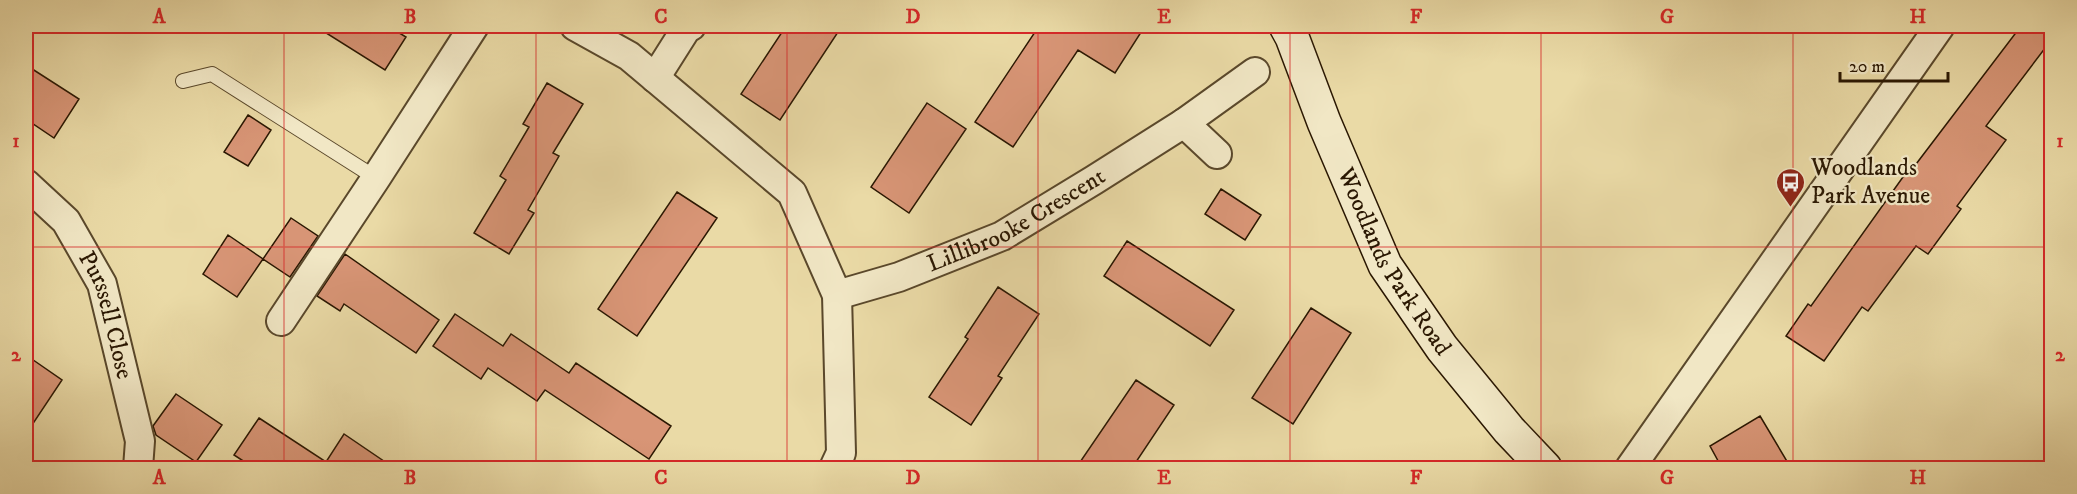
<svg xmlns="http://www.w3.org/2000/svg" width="2077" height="494" viewBox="0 0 2077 494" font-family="'IM FELL DW Pica',serif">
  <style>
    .building { fill: #d89576; stroke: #2a1702; stroke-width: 1.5 }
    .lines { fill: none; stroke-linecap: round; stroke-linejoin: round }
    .lane-casing { stroke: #5a482b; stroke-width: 16 }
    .street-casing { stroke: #5a482b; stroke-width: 32 }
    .secondary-casing { stroke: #2a1702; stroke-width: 36 }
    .lane { stroke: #f1e7c5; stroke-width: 14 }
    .street { stroke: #f1e7c5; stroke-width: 28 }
    .secondary { stroke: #f1e7c5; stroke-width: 33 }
    .grid { fill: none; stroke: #d62828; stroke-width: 1.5; stroke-opacity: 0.55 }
    .labels { text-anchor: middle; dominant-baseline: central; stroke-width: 4.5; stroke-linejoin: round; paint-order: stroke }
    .poi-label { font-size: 24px; fill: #2a1702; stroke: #f1e7c5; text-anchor: start }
    .street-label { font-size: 24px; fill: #2a1702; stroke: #f1e7c5 }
    .neatline { fill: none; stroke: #d62828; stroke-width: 2 }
    .grid-label { font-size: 20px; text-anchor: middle; font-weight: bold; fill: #d62828 }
  </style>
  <rect width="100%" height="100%" fill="#eadaa6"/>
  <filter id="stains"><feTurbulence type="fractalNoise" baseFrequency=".00333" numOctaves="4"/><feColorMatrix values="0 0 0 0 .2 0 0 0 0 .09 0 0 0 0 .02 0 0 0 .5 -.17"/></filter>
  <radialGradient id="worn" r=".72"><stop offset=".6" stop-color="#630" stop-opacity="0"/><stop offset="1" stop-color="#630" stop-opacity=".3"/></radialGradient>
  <path class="building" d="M 315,26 L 388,26 L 406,37 L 385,70 Z
    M 786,26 L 842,26 L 780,120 L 741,94 Z
    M 1039,26 L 1145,26 L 1115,73 L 1078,50 L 1013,147 L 975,122 Z
    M 2021,26 L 2052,26 L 2052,39 L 1986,126 L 2006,140 L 1957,206 L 1961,209 L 1928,254 L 1916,246 L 1868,311 L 1862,307 L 1824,361 L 1786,336 L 1808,304 L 1811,306 L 1908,170 L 1910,172 Z
    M 26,65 L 79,99 L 54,138 L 26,119 Z
    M 547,83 L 583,104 L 553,153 L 559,156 L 528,210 L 534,213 L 509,254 L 474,233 L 506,180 L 500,176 L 529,127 L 523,124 Z
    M 927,103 L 966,129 L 909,213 L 871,187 Z
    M 248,115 L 271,130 L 248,166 L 224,152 Z
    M 1221,189 L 1261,215 L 1245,240 L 1205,214 Z
    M 677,192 L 717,218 L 637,336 L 598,309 Z
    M 291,218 L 318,236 L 290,277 L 263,259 Z
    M 228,235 L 263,259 L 237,297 L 203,274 Z
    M 1127,241 L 1234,310 L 1210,346 L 1104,276 Z
    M 345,254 L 439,320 L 416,353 L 344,304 L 340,311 L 317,296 Z
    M 998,287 L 1039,314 L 998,376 L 1002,378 L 971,425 L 929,397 L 968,339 L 965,337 Z
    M 1311,308 L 1351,333 L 1293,424 L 1252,398 Z
    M 455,314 L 503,346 L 511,334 L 569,373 L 576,363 L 671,426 L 649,459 L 545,390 L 537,401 L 488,368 L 481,379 L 433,346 Z
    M 26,355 L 62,380 L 26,434 Z
    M 1136,380 L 1174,405 L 1132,468 L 1076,468 Z
    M 176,394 L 222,425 L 196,462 L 156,435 L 153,426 Z
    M 1760,416 L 1791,468 L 1722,468 L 1710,446 Z
    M 259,418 L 326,462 L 344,434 L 394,468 L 254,468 L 234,455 Z"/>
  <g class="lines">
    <defs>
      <path id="lane" d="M 183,81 L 212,74 L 376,178"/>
      <g id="street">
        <path d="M 575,26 L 629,56 L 792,193 L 837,295 L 841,453 L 834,468"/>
        <path d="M 655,78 L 686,29 L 691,26"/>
        <path d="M 1184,123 L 1217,154"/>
        <path id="s1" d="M 26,184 L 66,221 L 102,284 L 140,441 L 138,468"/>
        <path id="s2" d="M 837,295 L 899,277 L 1002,236 L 1094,180 L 1184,123 L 1255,72"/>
        <path d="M 281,321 L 376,178 L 474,26"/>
        <path d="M 1630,468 L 1940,26"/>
      </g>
      <g id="secondary">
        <path id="s3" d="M 1286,26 L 1292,37 L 1324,122 L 1385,265 L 1442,348 L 1509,430 L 1545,468"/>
      </g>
    </defs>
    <use href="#lane" class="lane-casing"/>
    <use href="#street" class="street-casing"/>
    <use href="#secondary" class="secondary-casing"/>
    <use href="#lane" class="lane"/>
    <use href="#street" class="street"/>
    <use href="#secondary" class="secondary"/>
  </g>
  <path class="grid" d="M 284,26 L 284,468M 536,26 L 536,468M 787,26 L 787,468M 1038,26 L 1038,468M 1290,26 L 1290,468M 1541,26 L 1541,468M 1793,26 L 1793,468M 26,247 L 2052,247"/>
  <defs>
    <symbol id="bus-pin" viewBox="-11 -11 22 30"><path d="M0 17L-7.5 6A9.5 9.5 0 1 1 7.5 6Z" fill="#8f2418" stroke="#f1e7c5"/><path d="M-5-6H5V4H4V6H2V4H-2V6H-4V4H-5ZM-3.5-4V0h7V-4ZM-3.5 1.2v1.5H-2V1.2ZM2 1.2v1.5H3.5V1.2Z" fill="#fff"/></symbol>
  </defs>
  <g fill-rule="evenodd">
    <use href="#bus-pin" x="1774" y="166" width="33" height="45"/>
  </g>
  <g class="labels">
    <g class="poi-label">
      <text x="1811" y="168">Woodlands<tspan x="1811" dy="28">Park Avenue</tspan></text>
    </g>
    <g class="street-label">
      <text stroke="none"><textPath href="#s2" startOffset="195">Lillibrooke Crescent</textPath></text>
      <text stroke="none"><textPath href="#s3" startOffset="260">Woodlands Park Road</textPath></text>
      <text stroke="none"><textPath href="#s1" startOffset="158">Purssell Close</textPath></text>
    </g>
  </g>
  <rect width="2077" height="494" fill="none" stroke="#eadaa6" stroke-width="66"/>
  <path d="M1840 72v9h108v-9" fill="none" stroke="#2a1702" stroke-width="3"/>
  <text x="1849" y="72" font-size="18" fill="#2a1702" stroke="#f1e7c5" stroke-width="4.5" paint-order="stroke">20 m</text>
  <rect x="33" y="33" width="2011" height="428" class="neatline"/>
  <g class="grid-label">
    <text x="159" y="23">A</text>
    <text x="410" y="23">B</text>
    <text x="661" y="23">C</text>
    <text x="913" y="23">D</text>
    <text x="1164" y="23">E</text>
    <text x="1416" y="23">F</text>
    <text x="1667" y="23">G</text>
    <text x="1918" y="23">H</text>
    <text x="16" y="147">1</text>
    <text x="2060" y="147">1</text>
    <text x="16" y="361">2</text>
    <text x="2060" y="361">2</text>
    <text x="159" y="484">A</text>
    <text x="410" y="484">B</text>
    <text x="661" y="484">C</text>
    <text x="913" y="484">D</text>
    <text x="1164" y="484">E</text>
    <text x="1416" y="484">F</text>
    <text x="1667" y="484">G</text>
    <text x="1918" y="484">H</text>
  </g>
  <rect width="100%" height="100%" filter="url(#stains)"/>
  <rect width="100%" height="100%" fill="url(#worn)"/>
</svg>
